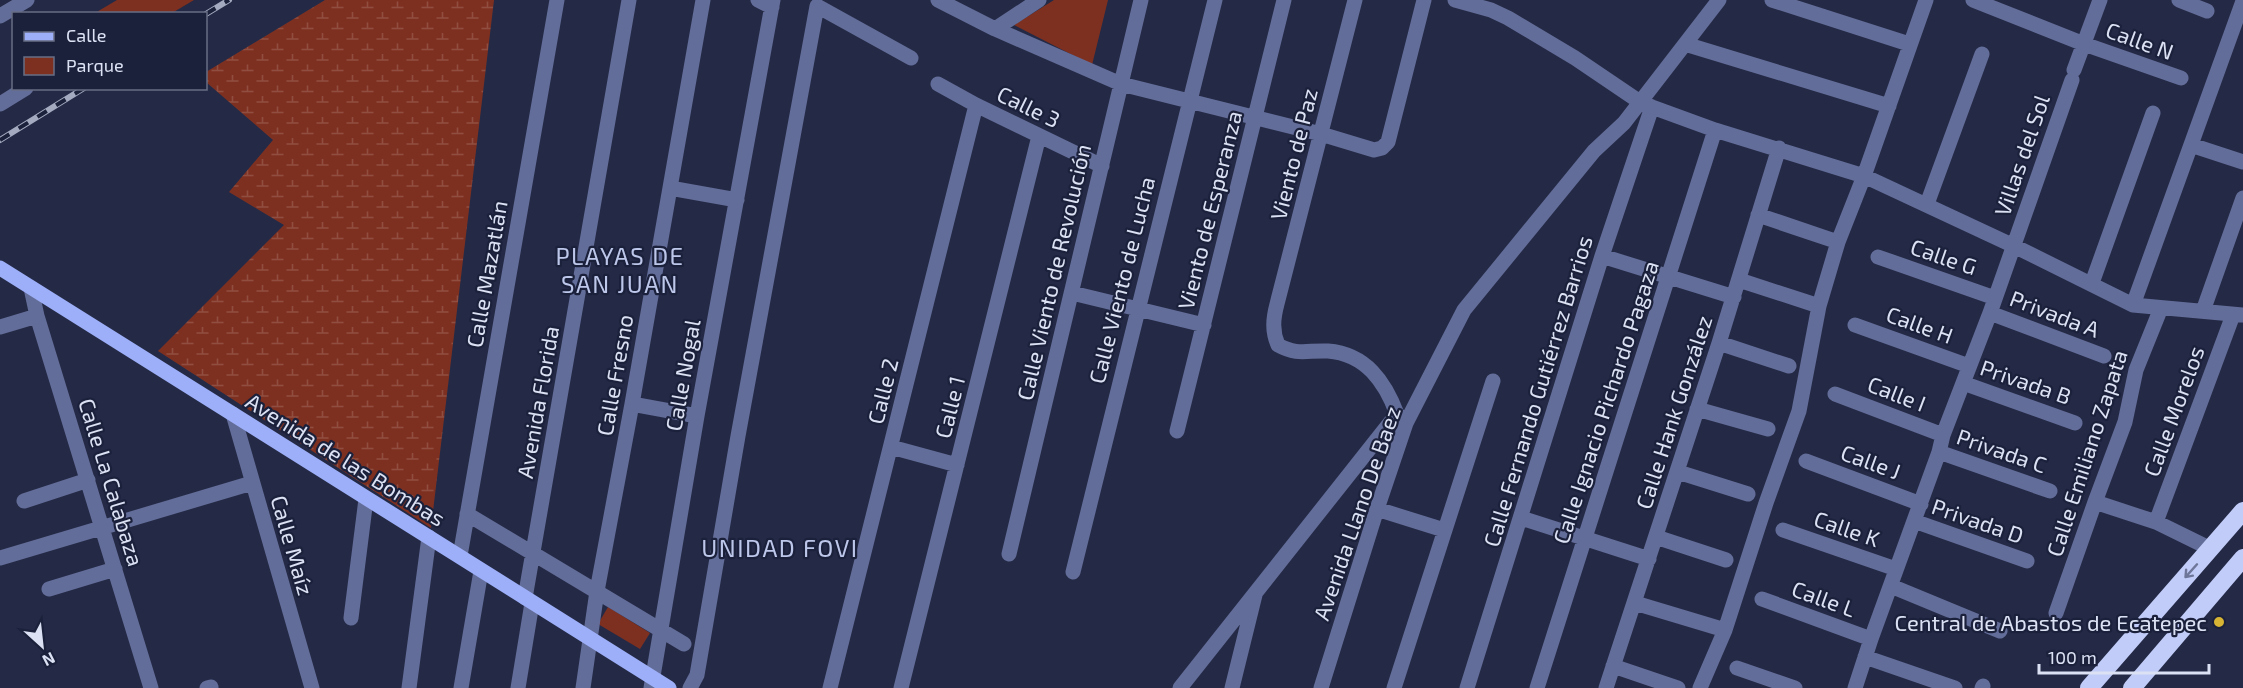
<svg xmlns="http://www.w3.org/2000/svg" width="2243" height="688" viewBox="0 0 2243 688" font-family="'Exo 2',sans-serif">
  <style>
    .wetland { fill: url(#wetland-marsh) }
    .green { fill: #7e3020 }
    .lines { fill: none; stroke-linecap: round; stroke-linejoin: round }
    .minor { stroke: #636d99; stroke-width: 15 }
    .major { stroke: #9daff8; stroke-width: 15 }
    .highway { stroke: #c1ccf8; stroke-width: 18 }
    .rail-casing { stroke: #a4aabf; stroke-width: 6 }
    .rail { stroke: #1b203b; stroke-width: 4; stroke-dasharray: 11; stroke-linecap: butt }
    .oneway { stroke: #6e769a }
    .poi-dot { fill: #d7b434; stroke: #1b203b; stroke-width: 2 }
    .labels { text-anchor: middle; dominant-baseline: central; stroke-width: 4.5; stroke-linejoin: round; paint-order: stroke }
    .street-label { font-size: 22px; fill: #dce2f4; stroke: #1b203b }
    .poi-label { font-size: 22px; fill: #dce2f4; stroke: #1b203b; text-anchor: end }
    .neighbourhood-label { font-size: 24px; letter-spacing: 1.5px; fill: #bdc7ea; stroke: #1b203b }
  </style>
  <defs>
    <pattern id="wetland-marsh" width="20" height="14" patternUnits="userSpaceOnUse" patternTransform="scale(1.5)"><rect width="20" height="14" fill="#7e3020"/><path d="M1 5h8M5 5V1M11 12h8M15 12V8" fill="none" stroke="#904e41"/></pattern>
  </defs>
  <rect width="100%" height="100%" fill="#242a46"/>
  <path class="wetland" d="M 325,0 L 494,0 L 431,528 L 158,351 L 284,225 L 229,192 L 273,140 L 206,82 L 206,72 Z"/>
  <path class="green" d="M 117,0 L 194,0 L 172,13 L 95,13 Z
    M 1054,0 L 1108,0 L 1092,65 L 1014,25 Z
    M 608,607 L 650,633 L 640,649 L 598,624 Z"/>
  <g class="lines">
    <path class="minor" d="M 758,0 L 772,7
      M 938,0 L 995,29 L 1121,84 L 1321,134 L 1374,150 L 1382,148 L 1388,142 L 1424,0
      M 1355,0 L 1277,304 C 1273,319 1272,331 1278,345 C 1298,356 1307,350 1328,351 C 1366,354 1385,382 1397,414
      M 1455,0 L 1491,10 L 1508,18 L 1575,58 L 1640,102 L 1652,107 L 1715,130 L 1864,176 L 2014,246 L 2133,305 L 2243,315
      M 1772,0 L 1909,44
      M 1973,0 L 2084,44 L 2181,78
      M 2179,0 L 2207,11
      M 0,16 L 27,0
      M 995,29 L 1039,0
      M 1685,44 L 1889,106
      M 2074,70 L 2100,0
      M 938,84 L 976,105 L 1102,166
      M 0,104 L 26,88
      M 2191,145 L 2243,162
      M 670,188 L 737,200
      M 1927,204 L 1982,54
      M 1758,215 L 1838,242
      M 1602,256 L 1734,297
      M 1878,257 L 1995,298
      M 1739,280 L 1819,306
      M 2092,283 L 2153,113
      M 31,288 L 37,316 L 151,688
      M 1072,293 L 1204,325
      M 2133,305 L 2243,1
      M 2203,311 L 2243,198
      M 1990,313 L 2104,356
      M 1855,325 L 1969,366
      M 0,327 L 37,316
      M 1719,343 L 1789,366
      M 1963,383 L 2075,423
      M 1835,394 L 1943,435
      M 632,404 L 697,416
      M 1697,409 L 1768,429
      M 233,414 L 312,688
      M 1177,431 L 1284,0
      M 891,447 L 957,465
      M 1939,452 L 2050,491
      M 1806,461 L 1921,504
      M 1678,472 L 1748,494
      M 24,501 L 88,480
      M 2095,502 L 2156,522 L 2211,549
      M 1377,509 L 1444,530
      M 467,514 L 684,644
      M 1521,518 L 1649,559
      M 1914,521 L 2027,561
      M 2156,522 L 2233,315
      M 1783,530 L 1896,569
      M 1656,537 L 1726,560
      M 1009,554 L 1141,0
      M 460,556 L 557,0
      M 0,558 L 252,483
      M 1073,572 L 1215,0
      M 1891,586 L 2000,631
      M 49,589 L 115,569
      M 525,598 L 629,0
      M 1762,599 L 1871,639
      M 1635,603 L 1725,630
      M 2056,613 L 2095,502 L 2125,422 L 2136,370 L 2161,308
      M 351,618 L 366,499
      M 1865,657 L 1955,688
      M 1613,666 L 1678,688
      M 1737,668 L 1795,688
      M 207,688 L 211,687
      M 409,688 L 429,537
      M 461,688 L 481,571
      M 518,688 L 532,603
      M 583,688 L 597,591 L 632,404 L 703,0
      M 651,688 L 697,416 L 773,0
      M 690,688 L 697,675 L 738,436 L 817,6 L 911,58
      M 830,688 L 976,105
      M 901,688 L 1039,136
      M 1180,688 L 1397,414 L 1403,420
      M 1232,688 L 1255,595
      M 1321,688 L 1377,509 L 1406,423 L 1464,310 L 1594,151 L 1624,123 L 1719,0
      M 1394,688 L 1493,381
      M 1467,688 L 1602,256 L 1652,107
      M 1537,688 L 1715,130
      M 1606,688 L 1719,343 L 1779,148
      M 1700,688 L 1725,630 L 1766,503 L 1799,411 L 1819,306 L 1838,242 L 1864,176 L 1926,0
      M 1855,688 L 1871,639 L 1939,452 L 1943,435 L 1990,313 L 2072,80
      M 1982,688 L 1983,686"/>
    <path class="major" d="M 0,268 L 669,688"/>
    <path class="highway" d="M 2089,688 L 2243,511
      M 2132,688 L 2243,558"/>
    <defs>
      <path id="rail" d="M 206,14 L 229,0
        M 0,140 L 84,88"/>
    </defs>
    <use href="#rail" class="rail-casing"/>
    <use href="#rail" class="rail"/>
  </g>
  <defs><path id="oneway-shaft" d="M-6 0H5M1.5-3L5.5 0L1.5 3" fill="none" stroke-width="1.6" stroke-linecap="round" stroke-linejoin="round" transform="scale(1.5)"/></defs>
  <use class="oneway" href="#oneway-shaft" transform="translate(2191 571) rotate(132)"/>
  <circle class="poi-dot" cx="2219" cy="622" r="6"/>
  <g class="labels">
    <g class="street-label">
      <text transform="translate(2140 40) rotate(20)">Calle N</text>
      <text transform="translate(1029 106) rotate(26)">Calle 3</text>
      <text transform="translate(1293 154) rotate(-76)">Viento de Paz</text>
      <text transform="translate(2021 155) rotate(-71)">Villas del Sol</text>
      <text transform="translate(1209 210) rotate(-76)">Viento de Esperanza</text>
      <text transform="translate(1944 256) rotate(19)">Calle G</text>
      <text transform="translate(1053 272) rotate(-77)">Calle Viento de Revolución</text>
      <text transform="translate(486 274) rotate(-80)">Calle Mazatlán</text>
      <text transform="translate(1121 280) rotate(-76)">Calle Viento de Lucha</text>
      <text transform="translate(2055 313) rotate(21)">Privada A</text>
      <text transform="translate(1920 324) rotate(20)">Calle H</text>
      <text transform="translate(614 375) rotate(-80)">Calle Fresno</text>
      <text transform="translate(682 375) rotate(-80)">Calle Nogal</text>
      <text transform="translate(2026 381) rotate(19)">Privada B</text>
      <text transform="translate(882 391) rotate(-76)">Calle 2</text>
      <text transform="translate(1537 391) rotate(-73)">Calle Fernando Gutiérrez Barrios</text>
      <text transform="translate(1897 393) rotate(21)">Calle I</text>
      <text transform="translate(537 402) rotate(-80)">Avenida Florida</text>
      <text transform="translate(1605 402) rotate(-72)">Calle Ignacio Pichardo Pagaza</text>
      <text transform="translate(949 407) rotate(-76)">Calle 1</text>
      <text transform="translate(2173 411) rotate(-70)">Calle Morelos</text>
      <text transform="translate(1673 412) rotate(-72)">Calle Hank González</text>
      <text transform="translate(2002 450) rotate(19)">Privada C</text>
      <text transform="translate(2086 453) rotate(-72)">Calle Emiliano Zapata</text>
      <text transform="translate(346 459) rotate(32)">Avenida de las Bombas</text>
      <text transform="translate(1871 461) rotate(20)">Calle J</text>
      <text transform="translate(112 482) rotate(73)">Calle La Calabaza</text>
      <text transform="translate(1356 513) rotate(-71)">Avenida Llano De Baez</text>
      <text transform="translate(1978 520) rotate(19)">Privada D</text>
      <text transform="translate(1847 528) rotate(19)">Calle K</text>
      <text transform="translate(293 545) rotate(74)">Calle Maíz</text>
      <text transform="translate(1824 598) rotate(20)">Calle L</text>
    </g>
    <g class="poi-label">
      <text x="2207" y="622">Central de Abastos de Ecatepec</text>
    </g>
    <g class="neighbourhood-label">
      <text x="620" y="255">PLAYAS DE<tspan x="620" dy="28">SAN JUAN</tspan></text>
      <text x="780" y="547">UNIDAD FOVI</text>
    </g>
  </g>
  <rect x="12" y="12" width="195" height="78" fill="#1b203b" stroke="#686e85" stroke-width="1.5"/>
  <rect x="24" y="32" width="30" height="9" fill="#9daff8" stroke="#686e85" stroke-width="1.5"/>
  <text x="66" y="42" font-size="18" fill="#dce2f4">Calle</text>
  <rect x="24" y="57" width="30" height="18" fill="#7e3020" stroke="#686e85" stroke-width="1.5"/>
  <text x="66" y="72" font-size="18" fill="#dce2f4">Parque</text>
  <g transform="translate(42 646) rotate(153)" stroke="#1b203b" stroke-width="4.5" paint-order="stroke">
  <path d="M0-4.5L10 22L0 15L-10 22Z" fill="#dce2f4"/>
  <text y="-9" font-size="16" font-weight="bold" text-anchor="middle" fill="#dce2f4">N</text>
  </g>
  <path d="M2039 664v9h170v-9" fill="none" stroke="#dce2f4" stroke-width="3"/>
  <text x="2048" y="664" font-size="18" fill="#dce2f4" stroke="#1b203b" stroke-width="4.5" paint-order="stroke">100 m</text>
</svg>
